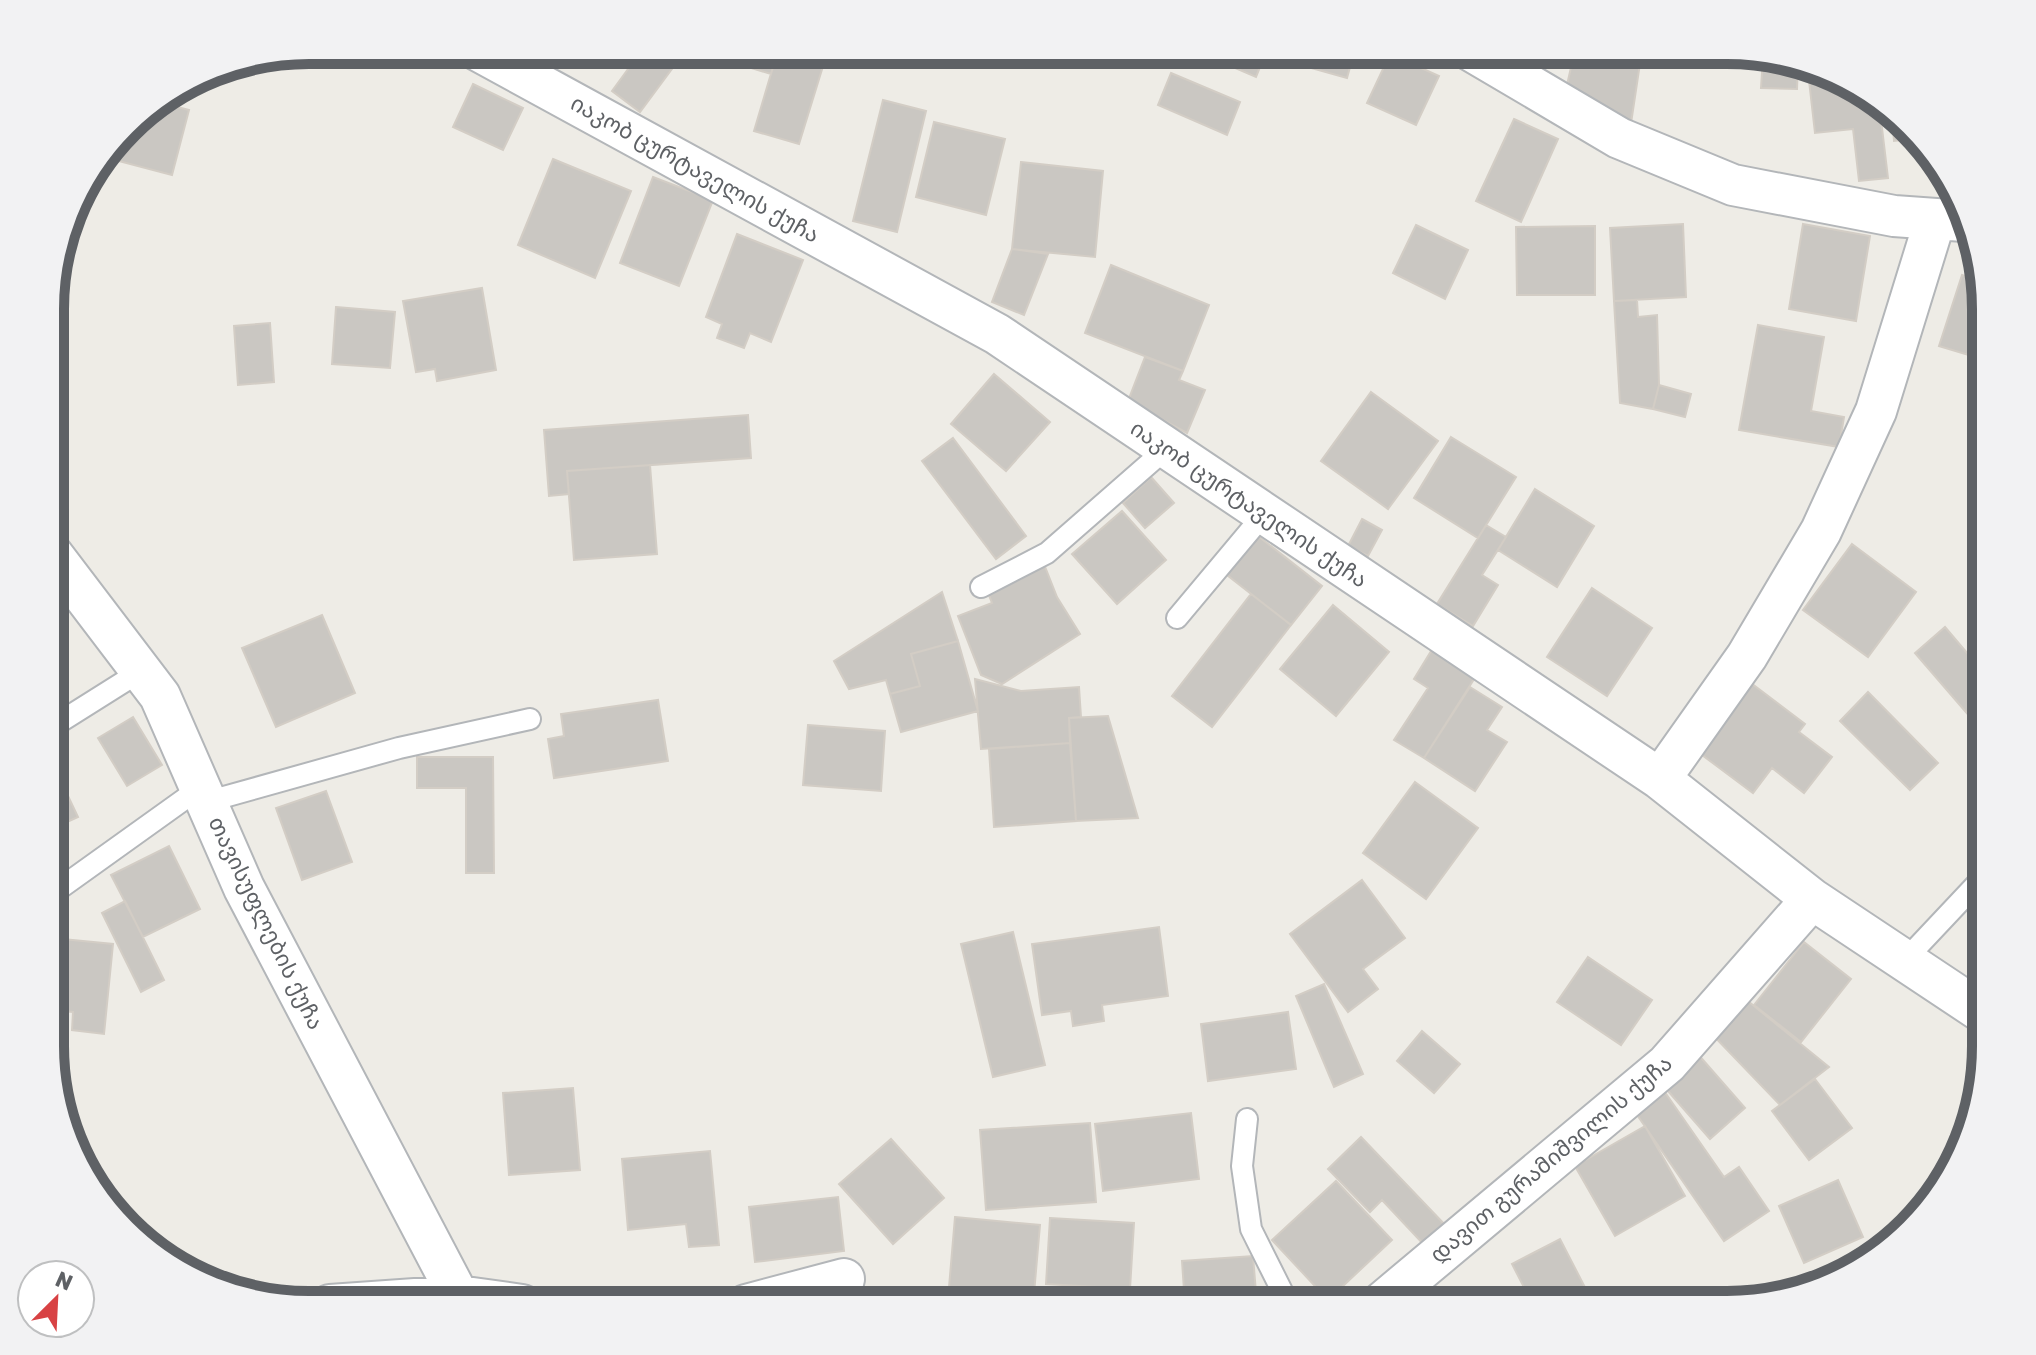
<svg xmlns="http://www.w3.org/2000/svg" width="2036" height="1355" viewBox="0 0 2036 1355" font-family="Rubik,'Noto Sans Georgian',sans-serif">
  <style>
    .building { fill: #cac7c2; stroke: #d3cdc5; stroke-width: 2 }
    .lines { fill: none; stroke-linecap: round; stroke-linejoin: round }
    .lane-casing { stroke: #b3b6b9; stroke-width: 24 }
    .street-casing { stroke: #b3b6b9; stroke-width: 44 }
    .lane { stroke: #fff; stroke-width: 20 }
    .street { stroke: #fff; stroke-width: 40 }
    .labels { text-anchor: middle; dominant-baseline: central; stroke-width: 8; stroke-linejoin: round; paint-order: stroke }
    .street-label { font-size: 22px; fill: #5e6165; stroke: #fff }
    .rim { fill: none; stroke: #5e6165; stroke-width: 10 }
  </style>
  <rect width="100%" height="100%" fill="#eeece6"/>
  <path class="building" d="M 642,50 L 677,50 L 683,54 L 640,112 L 612,91 Z
    M 693,50 L 778,50 L 771,74 Z
    M 778,50 L 828,50 L 799,144 L 754,131 Z
    M 1147,50 L 1180,50 L 1176,61 Z
    M 1209,50 L 1267,50 L 1256,77 L 1207,56 Z
    M 1286,50 L 1377,50 L 1373,66 L 1352,60 L 1347,78 L 1283,60 Z
    M 1575,50 L 1642,50 L 1630,130 L 1564,98 Z
    M 1390,54 L 1439,76 L 1416,125 L 1367,103 Z
    M 1763,56 L 1798,62 L 1797,89 L 1761,88 Z
    M 1807,63 L 1871,94 L 1879,103 L 1888,178 L 1859,181 L 1853,129 L 1815,133 Z
    M 1171,73 L 1240,102 L 1227,135 L 1158,105 Z
    M 473,84 L 523,108 L 503,150 L 453,127 Z
    M 883,100 L 926,111 L 897,232 L 853,221 Z
    M 158,102 L 189,110 L 172,175 L 107,158 L 138,115 Z
    M 1892,116 L 1913,139 L 1894,141 Z
    M 1514,119 L 1558,139 L 1521,222 L 1476,201 Z
    M 934,122 L 1005,139 L 986,215 L 916,197 Z
    M 553,159 L 631,191 L 595,278 L 518,245 Z
    M 1021,162 L 1103,171 L 1095,257 L 1012,249 Z
    M 653,177 L 713,200 L 679,286 L 620,263 Z
    M 1683,224 L 1686,297 L 1614,301 L 1610,228 Z
    M 1803,224 L 1870,236 L 1856,321 L 1789,309 Z
    M 1416,225 L 1468,250 L 1445,299 L 1393,273 Z
    M 1595,226 L 1595,295 L 1517,295 L 1516,227 Z
    M 737,234 L 803,260 L 771,342 L 750,333 L 744,348 L 717,338 L 722,324 L 706,317 Z
    M 60,249 L 60,305 L 52,305 L 52,276 Z
    M 1012,249 L 1048,254 L 1024,315 L 992,302 Z
    M 1111,265 L 1209,305 L 1183,371 L 1085,333 Z
    M 1962,275 L 1982,282 L 1985,293 L 1985,360 L 1939,346 Z
    M 482,288 L 496,370 L 437,381 L 435,369 L 416,372 L 403,301 Z
    M 1637,300 L 1638,317 L 1657,315 L 1659,385 L 1653,409 L 1620,403 L 1614,301 Z
    M 336,307 L 395,312 L 390,368 L 332,364 Z
    M 270,323 L 274,382 L 238,385 L 234,326 Z
    M 1758,325 L 1824,337 L 1811,411 L 1844,417 L 1839,447 L 1739,430 Z
    M 1145,357 L 1183,371 L 1179,380 L 1205,390 L 1187,433 L 1128,401 Z
    M 994,374 L 1050,422 L 1006,471 L 951,424 Z
    M 1659,385 L 1691,394 L 1685,417 L 1653,409 Z
    M 1371,392 L 1438,441 L 1388,509 L 1321,461 Z
    M 748,415 L 751,458 L 567,471 L 569,494 L 549,496 L 544,430 Z
    M 1451,437 L 1516,477 L 1478,538 L 1414,498 Z
    M 953,438 L 1026,536 L 996,559 L 922,461 Z
    M 650,465 L 657,554 L 574,560 L 567,471 Z
    M 1151,477 L 1174,503 L 1145,528 L 1123,503 Z
    M 1535,489 L 1594,526 L 1557,587 L 1498,550 Z
    M 1122,511 L 1166,560 L 1117,604 L 1072,554 Z
    M 1362,519 L 1382,530 L 1368,556 L 1348,546 Z
    M 1486,525 L 1506,537 L 1482,575 L 1498,585 L 1473,626 L 1437,604 Z
    M 1258,536 L 1322,586 L 1291,625 L 1227,575 Z
    M 1852,544 L 1916,592 L 1868,657 L 1803,610 Z
    M 1042,559 L 1057,597 L 1080,634 L 1002,684 L 981,675 L 958,616 L 992,603 L 988,593 Z
    M 1592,588 L 1652,628 L 1607,696 L 1547,657 Z
    M 942,592 L 958,641 L 911,654 L 920,686 L 890,694 L 886,680 L 849,689 L 834,661 Z
    M 1251,594 L 1291,625 L 1212,727 L 1172,696 Z
    M 1333,605 L 1389,652 L 1336,716 L 1280,669 Z
    M 322,615 L 355,693 L 276,727 L 242,648 Z
    M 1945,627 L 1985,674 L 1984,733 L 1915,653 Z
    M 958,641 L 978,711 L 901,732 L 890,694 L 920,686 L 911,654 Z
    M 1433,648 L 1476,676 L 1424,758 L 1394,740 L 1428,688 L 1414,679 Z
    M 975,679 L 1021,691 L 1079,687 L 1081,717 L 1069,718 L 1070,743 L 981,749 Z
    M 1751,683 L 1805,724 L 1799,732 L 1832,757 L 1804,793 L 1772,768 L 1753,793 L 1698,752 Z
    M 1470,687 L 1502,707 L 1487,730 L 1507,742 L 1475,791 L 1424,758 Z
    M 1868,692 L 1938,763 L 1910,790 L 1840,721 Z
    M 658,700 L 668,761 L 554,778 L 548,739 L 564,736 L 561,714 Z
    M 1108,716 L 1138,818 L 1076,821 L 1069,718 Z
    M 133,717 L 162,765 L 127,786 L 98,738 Z
    M 808,725 L 885,731 L 881,791 L 803,785 Z
    M 1070,743 L 1076,821 L 994,827 L 989,749 Z
    M 417,757 L 493,757 L 494,873 L 466,873 L 466,788 L 417,788 Z
    M 52,762 L 78,817 L 52,829 Z
    M 1415,782 L 1478,828 L 1426,899 L 1363,853 Z
    M 326,791 L 352,862 L 302,880 L 276,808 Z
    M 169,846 L 200,909 L 143,937 L 111,875 Z
    M 1362,880 L 1405,938 L 1363,969 L 1378,989 L 1348,1012 L 1290,934 Z
    M 125,901 L 164,980 L 141,992 L 102,913 Z
    M 1159,927 L 1168,996 L 1102,1005 L 1104,1021 L 1073,1026 L 1071,1011 L 1042,1015 L 1032,944 Z
    M 1013,932 L 1045,1065 L 993,1077 L 961,944 Z
    M 52,938 L 113,944 L 104,1034 L 72,1030 L 73,1012 L 52,1010 Z
    M 1804,942 L 1851,979 L 1801,1042 L 1754,1005 Z
    M 1588,957 L 1652,1000 L 1621,1045 L 1557,1002 Z
    M 1324,984 L 1363,1074 L 1334,1087 L 1296,996 Z
    M 1743,997 L 1829,1067 L 1780,1105 L 1708,1030 Z
    M 1288,1012 L 1296,1069 L 1208,1081 L 1201,1024 Z
    M 1422,1031 L 1460,1064 L 1434,1093 L 1397,1061 Z
    M 1696,1052 L 1745,1108 L 1710,1139 L 1661,1083 Z
    M 1815,1079 L 1852,1128 L 1809,1160 L 1772,1111 Z
    M 573,1088 L 580,1170 L 509,1175 L 503,1093 Z
    M 1662,1088 L 1724,1177 L 1739,1167 L 1769,1211 L 1724,1241 L 1633,1109 Z
    M 1191,1113 L 1199,1179 L 1103,1191 L 1095,1124 Z
    M 1090,1123 L 1096,1202 L 986,1210 L 980,1130 Z
    M 1645,1126 L 1685,1196 L 1615,1236 L 1575,1166 Z
    M 1361,1137 L 1449,1229 L 1428,1249 L 1382,1200 L 1370,1212 L 1328,1169 Z
    M 891,1139 L 944,1198 L 893,1244 L 839,1184 Z
    M 710,1151 L 719,1245 L 689,1247 L 686,1224 L 628,1230 L 622,1159 Z
    M 1838,1180 L 1863,1237 L 1804,1263 L 1779,1206 Z
    M 1336,1181 L 1392,1240 L 1328,1300 L 1272,1240 Z
    M 838,1197 L 844,1251 L 755,1262 L 749,1207 Z
    M 955,1217 L 1040,1225 L 1033,1305 L 948,1299 Z
    M 1050,1218 L 1134,1223 L 1130,1289 L 1046,1284 Z
    M 1560,1239 L 1591,1299 L 1579,1305 L 1533,1305 L 1512,1264 Z
    M 1253,1256 L 1257,1305 L 1185,1305 L 1182,1261 Z"/>
  <g class="lines">
    <defs>
      <path id="lane" d="M 981,587 L 1047,553 L 1167,448
        M 1177,618 L 1264,514
        M 52,727 L 141,671
        M 206,802 L 399,748 L 530,719
        M 52,894 L 200,788
        M 1905,960 L 1985,875
        M 1247,1119 L 1242,1166 L 1251,1229 L 1289,1305"/>
      <path id="street" d="M 477,50 L 997,334 L 1660,779 L 1812,899 L 1985,1014
        M 1470,50 L 1619,138 L 1733,185 L 1894,216 L 1964,221
        M 52,554 L 160,696 L 244,888 L 463,1305
        M 1660,779 L 1747,656 L 1821,531 L 1876,411 L 1935,220
        M 330,1305 L 458,1296 L 522,1305
        M 746,1305 L 844,1279
        M 1379,1305 L 1667,1064 L 1812,899"/>
    </defs>
    <use href="#lane" class="lane-casing"/>
    <use href="#street" class="street-casing"/>
    <use href="#lane" class="lane"/>
    <use href="#street" class="street"/>
  </g>
  <g class="labels">
    <g class="street-label">
      <text transform="translate(695 169) rotate(29)">იაკობ ცურტაველის ქუჩა</text>
      <text transform="translate(1249 504) rotate(34)">იაკობ ცურტაველის ქუჩა</text>
      <text transform="translate(266 923) rotate(64)">თავისუფლების ქუჩა</text>
      <text transform="translate(1551 1159) rotate(-40)">დავით გურამიშვილის ქუჩა</text>
    </g>
  </g>
  <path d="M0 0H2036V1355H0ZM309 64H1727A245 245 0 0 1 1972 309V1046A245 245 0 0 1 1727 1291H309A245 245 0 0 1 64 1046V309A245 245 0 0 1 309 64Z" fill="#f2f2f3" fill-rule="evenodd"/>
  <path class="rim" d="M309 64H1727A245 245 0 0 1 1972 309V1046A245 245 0 0 1 1727 1291H309A245 245 0 0 1 64 1046V309A245 245 0 0 1 309 64Z"/>
  <g transform="translate(56 1299) rotate(24)"><circle r="38" fill="#ffffff" stroke="#bfc0c1" stroke-width="2"/>
  <path d="M0-6L14 30L0 20L-14 30Z" fill="#d84244"/>
  <text y="-12" font-size="22" font-weight="bold" text-anchor="middle" fill="#5e6165">N</text>
  </g>
</svg>
